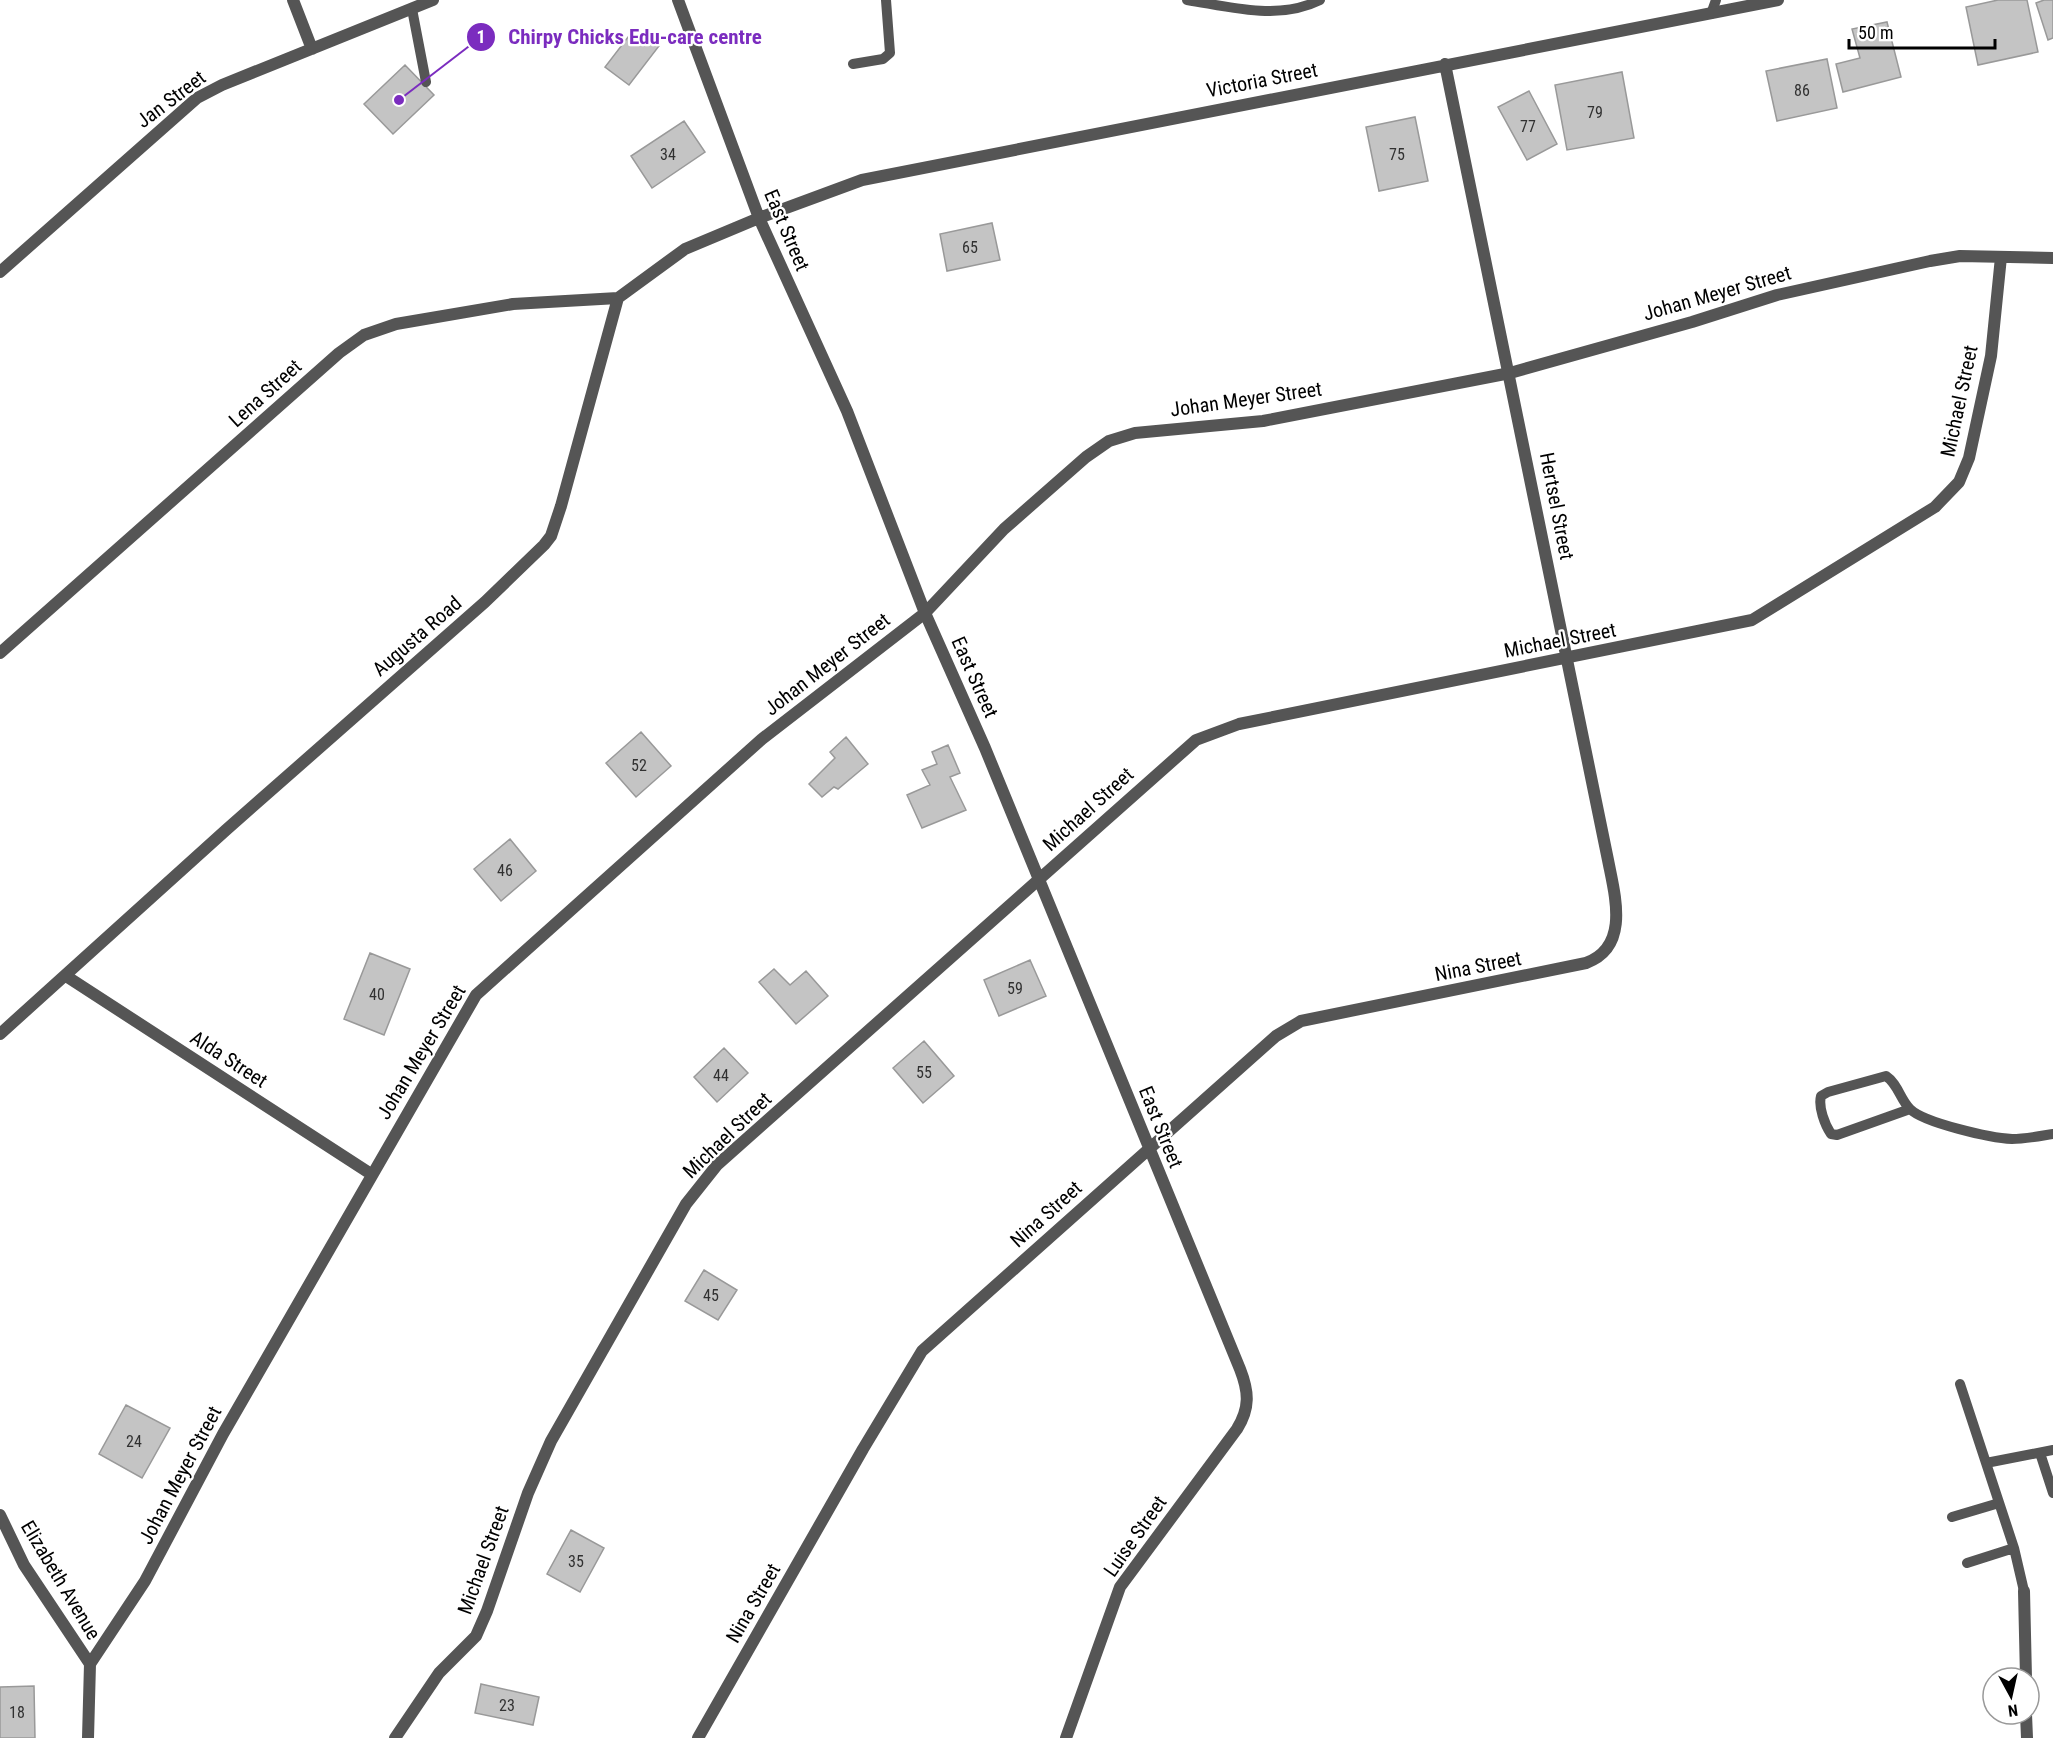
<svg xmlns="http://www.w3.org/2000/svg" width="2053" height="1738" viewBox="0 0 2053 1738" font-family="'Roboto Condensed',sans-serif">
  <style>
    .building { fill: #c4c4c4; stroke: #999; stroke-width: 1.5 }
    .lines { fill: none; stroke-linecap: round; stroke-linejoin: round }
    .service { stroke: #555; stroke-width: 10 }
    .minor { stroke: #555; stroke-width: 12 }
    .labels { text-anchor: middle; dominant-baseline: central; stroke-width: 4.5; stroke-linejoin: round; paint-order: stroke }
    .number-label { font-size: 16px; fill: #313131 }
    .street-label { font-size: 20px; fill: #000; stroke: #fff }
    .leader { fill: none; stroke: #7b2cbf; stroke-width: 2 }
    .callout-dot { fill: #7b2cbf; stroke: #fff; stroke-width: 2 }
    .mark-label { font-size: 18px; text-anchor: middle; font-weight: bold; fill: #fff }
    .callout-label { font-size: 21px; text-anchor: middle; font-weight: bold; fill: #7b2cbf; stroke: #fff; stroke-width: 4.5; stroke-linejoin: round; paint-order: stroke }
  </style>
  <rect width="100%" height="100%" fill="#fff"/>
  <path class="building" d="M 1998,0 L 2027,0 L 2038,52 L 1978,65 L 1966,7 Z
    M 2044,0 L 2053,0 L 2053,38 L 2048,40 L 2036,3 Z
    M 1887,22 L 1901,77 L 1843,92 L 1836,64 L 1860,58 L 1852,29 Z
    M 635,28 L 659,46 L 629,85 L 605,67 Z
    M 1827,59 L 1837,108 L 1777,121 L 1766,71 Z
    M 405,65 L 434,95 L 393,134 L 364,104 Z
    M 1622,72 L 1634,138 L 1567,150 L 1555,85 Z
    M 1529,91 L 1557,144 L 1527,160 L 1498,107 Z
    M 1415,117 L 1428,181 L 1379,191 L 1366,127 Z
    M 684,121 L 705,152 L 652,188 L 631,156 Z
    M 992,223 L 1000,260 L 947,271 L 940,234 Z
    M 641,732 L 671,766 L 636,797 L 606,763 Z
    M 846,737 L 868,764 L 838,789 L 834,787 L 822,797 L 809,784 L 835,758 L 830,752 Z
    M 948,745 L 960,773 L 950,777 L 966,810 L 922,828 L 907,795 L 930,785 L 922,770 L 937,764 L 932,752 Z
    M 510,839 L 536,871 L 501,901 L 474,869 Z
    M 370,953 L 410,969 L 384,1035 L 344,1019 Z
    M 1030,960 L 1046,996 L 999,1016 L 984,980 Z
    M 774,969 L 790,985 L 806,971 L 828,996 L 796,1024 L 759,982 Z
    M 924,1041 L 954,1076 L 923,1103 L 893,1068 Z
    M 724,1048 L 748,1073 L 717,1102 L 694,1077 Z
    M 704,1270 L 737,1290 L 718,1320 L 685,1301 Z
    M 126,1405 L 170,1428 L 142,1478 L 99,1454 Z
    M 571,1530 L 604,1548 L 580,1592 L 547,1574 Z
    M 481,1684 L 539,1697 L 533,1725 L 475,1713 Z
    M 34,1686 L 35,1738 L 0,1738 L 0,1687 Z"/>
  <g class="lines">
    <path class="service" d="M 1187,0 C 1231,7 1278,21 1320,0
      M 412,9 L 426,82
      M 1711,14 L 1716,0
      M 853,64 L 883,59 L 890,53 L 886,0
      M 1910,1109 L 1837,1135 L 1831,1134 C 1825,1125 1818,1107 1821,1096 L 1828,1092 L 1886,1076 C 1898,1084 1900,1099 1910,1109 C 1924,1123 1991,1138 2012,1139 C 2025,1139 2040,1136 2053,1134
      M 1960,1384 L 2014,1548 L 2024,1591
      M 2040,1453 L 2053,1493
      M 1986,1463 L 2053,1450
      M 1952,1517 L 1999,1503
      M 1967,1563 L 2014,1548"/>
    <path class="minor" d="M 293,0 L 312,49
      M 678,0 L 759,218 L 847,411 L 925,613 L 985,748 L 1240,1369 C 1249,1392 1250,1408 1237,1429 L 1120,1587 L 1066,1738
      M 0,272 L 197,98 L 222,85 L 433,0
      M 0,653 L 339,353 L 364,335 L 396,324 L 513,304 L 618,298
      M 66,976 L 371,1174
      M 0,1034 L 226,830 L 485,602 L 544,545 L 551,536 L 561,506 L 618,298 L 685,249 L 759,218 L 862,180 L 1778,0
      M 0,1515 L 24,1565 L 90,1664
      M 2024,1591 L 2026,1678
      M 2026,1714 L 2027,1738
      M 88,1738 L 90,1664 L 145,1581 L 223,1434 L 476,995 L 762,739 L 925,613 L 1004,529 L 1086,457 L 1109,441 L 1135,433 L 1263,421 L 1510,373 L 1692,322 L 1777,295 L 1930,261 L 1960,256 L 2053,258
      M 395,1738 L 439,1673 L 476,1636 L 487,1611 L 528,1493 L 551,1441 L 686,1204 L 717,1165 L 1196,740 L 1239,724 L 1752,620 L 1935,507 L 1959,482 L 1969,458 L 1991,356 L 2001,257
      M 698,1738 L 863,1449 L 922,1351 L 1276,1036 L 1301,1021 L 1586,963 C 1630,947 1615,896 1608,860 L 1445,64"/>
  </g>
  <g class="labels">
    <g class="number-label">
      <text x="1802" y="90">86</text>
      <text x="1595" y="112">79</text>
      <text x="1528" y="126">77</text>
      <text x="668" y="154">34</text>
      <text x="1397" y="154">75</text>
      <text x="970" y="247">65</text>
      <text x="639" y="765">52</text>
      <text x="505" y="870">46</text>
      <text x="1015" y="988">59</text>
      <text x="377" y="994">40</text>
      <text x="924" y="1072">55</text>
      <text x="721" y="1075">44</text>
      <text x="711" y="1295">45</text>
      <text x="134" y="1441">24</text>
      <text x="576" y="1561">35</text>
      <text x="507" y="1705">23</text>
      <text x="17" y="1712">18</text>
    </g>
    <g class="street-label">
      <text transform="translate(1262 80) rotate(-11)">Victoria Street</text>
      <text transform="translate(171 99) rotate(-37)">Jan Street</text>
      <text transform="translate(787 230) rotate(67)">East Street</text>
      <text transform="translate(1717 293) rotate(-16)">Johan Meyer Street</text>
      <text transform="translate(265 393) rotate(-42)">Lena Street</text>
      <text transform="translate(1246 399) rotate(-8)">Johan Meyer Street</text>
      <text transform="translate(1959 401) rotate(-78)">Michael Street</text>
      <text transform="translate(1557 506) rotate(79)">Hertsel Street</text>
      <text transform="translate(417 636) rotate(-41)">Augusta Road</text>
      <text transform="translate(1560 640) rotate(-11)">Michael Street</text>
      <text transform="translate(827 664) rotate(-38)">Johan Meyer Street</text>
      <text transform="translate(975 677) rotate(66)">East Street</text>
      <text transform="translate(1088 809) rotate(-42)">Michael Street</text>
      <text transform="translate(1478 966) rotate(-11)">Nina Street</text>
      <text transform="translate(421 1052) rotate(-59)">Johan Meyer Street</text>
      <text transform="translate(229 1059) rotate(33)">Alda Street</text>
      <text transform="translate(1161 1127) rotate(68)">East Street</text>
      <text transform="translate(727 1135) rotate(-44)">Michael Street</text>
      <text transform="translate(1046 1214) rotate(-42)">Nina Street</text>
      <text transform="translate(180 1475) rotate(-62)">Johan Meyer Street</text>
      <text transform="translate(1135 1536) rotate(-55)">Luise Street</text>
      <text transform="translate(483 1560) rotate(-70)">Michael Street</text>
      <text transform="translate(61 1580) rotate(59)">Elizabeth Avenue</text>
      <text transform="translate(753 1603) rotate(-60)">Nina Street</text>
    </g>
  </g>
  <path class="leader" d="M399 100L481 37"/>
  <g class="callout-dot">
    <circle cx="399" cy="100" r="6"/>
    <circle cx="481" cy="37" r="15"/>
  </g>
  <g class="mark-label">
    <text x="481" y="43">1</text>
  </g>
  <g class="callout-label">
    <text x="635" y="44">Chirpy Chicks Edu-care centre</text>
  </g>
  <g transform="translate(2011 1696) rotate(172)"><circle r="28" fill="#ffffff" stroke="#999999" stroke-width="1.5"/>
  <path d="M0-4.5L10 22L0 15L-10 22Z" fill="#000000"/>
  <text y="-9" font-size="16" font-weight="bold" text-anchor="middle" fill="#000000">N</text>
  </g>
  <path d="M1849 39v9h146v-9" fill="none" stroke="#000000" stroke-width="3"/>
  <text x="1858" y="39" font-size="18" fill="#000000" stroke="#ffffff" stroke-width="4.5" paint-order="stroke">50 m</text>
</svg>
